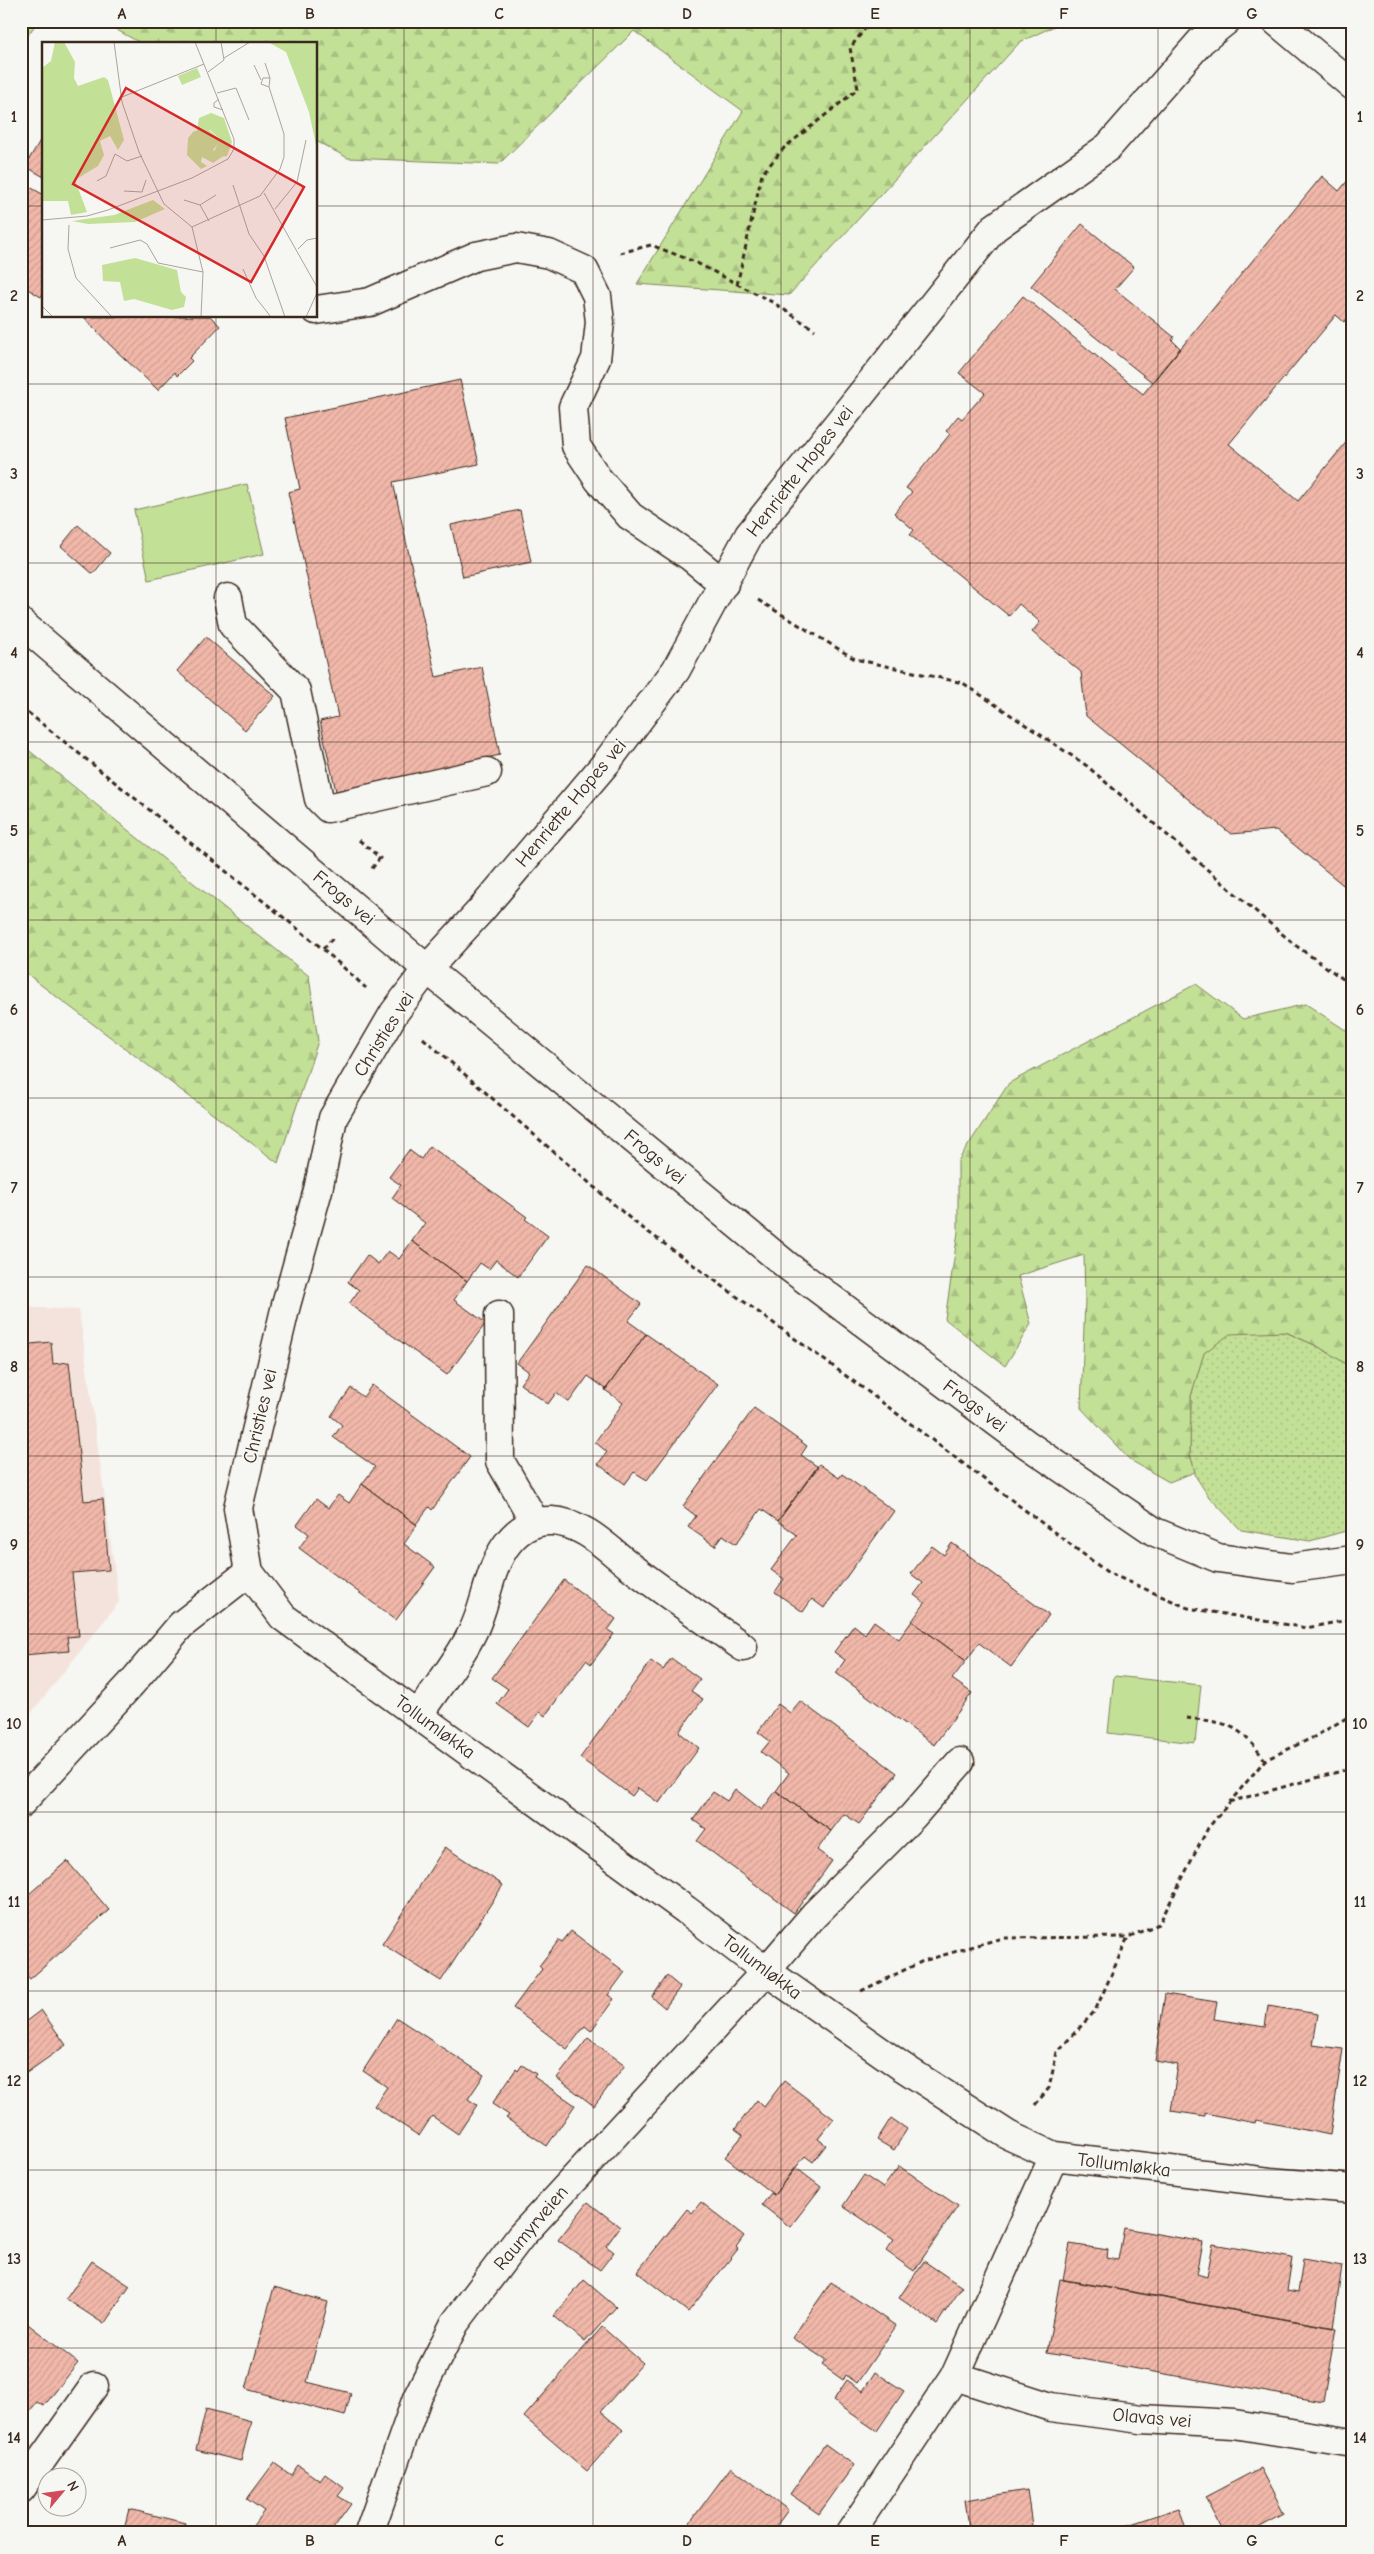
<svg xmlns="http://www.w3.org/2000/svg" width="1374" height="2554" viewBox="0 0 1374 2554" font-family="'Comic Neue',sans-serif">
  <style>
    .built { fill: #f4e3dc }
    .grass { fill: url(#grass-dots); stroke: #7f855a }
    .forest { fill: url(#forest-firs); stroke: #7f855a }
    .garden { fill: #c3e097; stroke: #7f855a }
    .building { fill: url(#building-hatch); stroke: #3b2a1e }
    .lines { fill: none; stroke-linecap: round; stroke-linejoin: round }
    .minor-casing { stroke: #3b2a1e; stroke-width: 31 }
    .path { stroke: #3b2a1e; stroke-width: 3; stroke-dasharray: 5 4; stroke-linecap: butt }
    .minor { stroke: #f6f6f2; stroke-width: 28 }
    .grid { fill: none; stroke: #3b2a1e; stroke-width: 1; stroke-opacity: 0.55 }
    .labels { text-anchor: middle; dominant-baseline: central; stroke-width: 4; stroke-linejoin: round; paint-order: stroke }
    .street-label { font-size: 19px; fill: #3b2a1e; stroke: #f6f6f2 }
    .inset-road { fill: none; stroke: #aba49d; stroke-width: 1 }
    .view { fill: #d62828; fill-opacity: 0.15; stroke: #d62828; stroke-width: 2.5 }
    .inset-edge { fill: none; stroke: #3b2a1e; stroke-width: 2.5 }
    .neatline { fill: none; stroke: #3b2a1e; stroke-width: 2 }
    .grid-label { font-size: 16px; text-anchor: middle; font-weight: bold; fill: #3b2a1e }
  </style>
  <defs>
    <pattern id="grass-dots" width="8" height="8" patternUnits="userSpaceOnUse" patternTransform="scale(1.25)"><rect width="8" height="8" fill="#c3e097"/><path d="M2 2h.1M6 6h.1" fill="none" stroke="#a8c082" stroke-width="1.8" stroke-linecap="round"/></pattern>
    <pattern id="forest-firs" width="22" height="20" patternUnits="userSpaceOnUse" patternTransform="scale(1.25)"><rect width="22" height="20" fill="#c3e097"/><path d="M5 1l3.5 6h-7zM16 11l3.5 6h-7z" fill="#a8c082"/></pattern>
    <pattern id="building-hatch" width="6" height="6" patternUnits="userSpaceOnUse" patternTransform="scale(1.25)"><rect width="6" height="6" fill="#f1b8aa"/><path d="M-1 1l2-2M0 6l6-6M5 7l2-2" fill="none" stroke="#d09e92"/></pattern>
  </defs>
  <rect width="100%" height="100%" fill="#f6f6f2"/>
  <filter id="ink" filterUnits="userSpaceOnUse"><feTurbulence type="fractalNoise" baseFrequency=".02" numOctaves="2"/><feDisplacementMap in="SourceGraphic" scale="10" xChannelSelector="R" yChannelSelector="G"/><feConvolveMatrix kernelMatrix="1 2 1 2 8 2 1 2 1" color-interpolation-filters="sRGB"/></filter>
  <g filter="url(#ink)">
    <path class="built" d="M 21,1307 L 79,1310 L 119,1602 L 21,1726 Z"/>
    <path class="grass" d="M 1285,1332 L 1319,1347 L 1353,1368 L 1353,1529 L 1310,1541 L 1241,1530 L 1209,1497 L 1196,1477 L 1190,1454 L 1191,1396 L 1204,1353 L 1230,1333 Z
      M 1353,1765 L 1353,1813 L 1349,1807 L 1345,1770 Z"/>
    <path class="forest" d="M 21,21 L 38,21 L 21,45 Z
      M 101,21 L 1065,21 L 1020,42 L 789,295 L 637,284 L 743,111 L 634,31 L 499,164 L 348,158 L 316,141 L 316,44 L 142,44 Z
      M 21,744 L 309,976 L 318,1041 L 278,1163 L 37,982 L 21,968 Z
      M 1196,984 L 1243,1019 L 1306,1004 L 1353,1035 L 1353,1368 L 1319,1347 L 1286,1332 L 1230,1334 L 1204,1353 L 1191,1396 L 1190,1454 L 1195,1472 L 1169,1482 L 1130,1460 L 1081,1408 L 1085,1299 L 1084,1255 L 1018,1276 L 1031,1324 L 1005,1366 L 945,1319 L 958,1232 L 958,1161 L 1009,1083 Z"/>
    <path class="garden" d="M 247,484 L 264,554 L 149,580 L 134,510 Z
      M 1114,1676 L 1201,1685 L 1195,1743 L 1108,1733 Z"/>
    <path class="building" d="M 44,134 L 44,177 L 25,166 Z
      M 1353,174 L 1353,312 L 1344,322 L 1336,315 L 1229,444 L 1298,501 L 1353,434 L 1353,893 L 1276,830 L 1231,834 L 1086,716 L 1081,672 L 1032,632 L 1040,622 L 1019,604 L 1009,616 L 910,535 L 914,530 L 894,513 L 912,492 L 906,488 L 950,434 L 946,431 L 958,416 L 962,419 L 985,393 L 959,373 L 1023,296 L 1143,394 L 1322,176 L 1339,191 Z
      M 21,182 L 44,195 L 44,292 L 41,297 L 21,285 Z
      M 1082,224 L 1134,267 L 1115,289 L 1174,337 L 1172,340 L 1180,348 L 1152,382 L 1031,286 Z
      M 210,316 L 220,326 L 189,358 L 192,361 L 177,376 L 175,372 L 158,390 L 109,344 L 84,317 Z
      M 460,380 L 479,464 L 393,482 L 436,677 L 482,667 L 500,755 L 336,791 L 320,721 L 338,717 L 288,492 L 300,489 L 285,418 Z
      M 520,510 L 531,562 L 463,577 L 451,525 Z
      M 78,525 L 110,553 L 93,574 L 61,546 Z
      M 206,637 L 275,696 L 245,730 L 177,671 Z
      M 430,1146 L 527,1217 L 525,1219 L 548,1236 L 518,1277 L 496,1260 L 489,1269 L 480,1263 L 467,1281 L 412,1241 L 425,1223 L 392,1198 L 401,1185 L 389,1177 L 409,1150 L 421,1159 Z
      M 412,1241 L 467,1281 L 454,1300 L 486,1323 L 447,1375 L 349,1304 L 359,1290 L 348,1282 L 367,1255 L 378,1264 L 388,1251 L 399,1259 Z
      M 588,1265 L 641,1304 L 628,1321 L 646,1334 L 606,1389 L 588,1376 L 569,1402 L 556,1393 L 548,1404 L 520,1384 L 529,1372 L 517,1363 Z
      M 646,1334 L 718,1384 L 647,1480 L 634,1472 L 625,1484 L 598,1464 L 607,1452 L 595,1442 L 623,1403 L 605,1390 Z
      M 51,1342 L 53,1364 L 69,1362 L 84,1501 L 103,1499 L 109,1570 L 72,1573 L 79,1636 L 67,1637 L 69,1651 L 23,1655 L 21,1642 L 21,1345 Z
      M 372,1385 L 470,1457 L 432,1510 L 429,1507 L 416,1524 L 362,1484 L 375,1467 L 333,1437 L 342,1425 L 331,1416 L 351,1388 L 363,1397 Z
      M 754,1408 L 807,1446 L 801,1455 L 818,1467 L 778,1521 L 761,1509 L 736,1544 L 723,1535 L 715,1546 L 688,1527 L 696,1516 L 683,1506 Z
      M 819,1464 L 839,1478 L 842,1474 L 894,1511 L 824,1608 L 812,1599 L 803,1612 L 775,1592 L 784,1579 L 771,1570 L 797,1535 L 778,1521 Z
      M 362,1484 L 417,1525 L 404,1544 L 435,1567 L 396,1620 L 299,1548 L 309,1534 L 297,1525 L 316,1499 L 328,1508 L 338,1495 L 349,1503 Z
      M 952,1543 L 1049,1615 L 1011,1667 L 979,1643 L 966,1661 L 912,1621 L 925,1603 L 914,1595 L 923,1583 L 911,1574 L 932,1546 L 944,1555 Z
      M 564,1580 L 616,1619 L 608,1630 L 614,1634 L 591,1664 L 586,1660 L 545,1716 L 540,1712 L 529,1727 L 497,1704 L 508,1689 L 492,1678 Z
      M 874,1621 L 899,1639 L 912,1621 L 966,1661 L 952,1679 L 972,1693 L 934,1745 L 836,1673 L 845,1660 L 834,1652 L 854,1625 L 865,1634 Z
      M 671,1658 L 700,1679 L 691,1691 L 703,1699 L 679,1732 L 699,1748 L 659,1803 L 638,1788 L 632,1796 L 580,1758 L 651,1661 L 663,1670 Z
      M 800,1701 L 897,1773 L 859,1824 L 844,1814 L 831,1831 L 776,1791 L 789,1773 L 761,1752 L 770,1741 L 758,1732 L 778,1704 L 790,1713 Z
      M 735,1789 L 762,1810 L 776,1791 L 831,1831 L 817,1850 L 832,1861 L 794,1913 L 697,1841 L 706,1829 L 693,1820 L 713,1792 L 727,1801 Z
      M 445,1847 L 503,1885 L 441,1981 L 382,1944 Z
      M 67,1861 L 109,1910 L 30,1979 L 21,1969 L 21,1901 Z
      M 571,1931 L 625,1972 L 608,1995 L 614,1999 L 591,2031 L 585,2026 L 567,2049 L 513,2008 L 542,1969 L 539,1966 L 559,1940 L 562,1942 Z
      M 667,1976 L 680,1987 L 665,2008 L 652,1997 Z
      M 1165,1994 L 1217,2002 L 1214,2019 L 1265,2027 L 1268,2006 L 1318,2014 L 1313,2045 L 1343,2049 L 1330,2135 L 1256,2120 L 1255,2123 L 1205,2113 L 1205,2116 L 1171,2111 L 1178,2065 L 1155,2061 Z
      M 41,2010 L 66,2045 L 25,2074 L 21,2068 L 21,2025 Z
      M 397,2018 L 484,2075 L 468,2099 L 477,2105 L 458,2134 L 432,2116 L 419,2136 L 374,2106 L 387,2087 L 363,2071 Z
      M 588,2038 L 625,2065 L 594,2106 L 557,2078 Z
      M 522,2065 L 536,2074 L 534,2077 L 575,2105 L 547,2146 L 506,2118 L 509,2115 L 492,2104 L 516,2069 L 518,2071 Z
      M 784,2081 L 834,2119 L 818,2139 L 826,2145 L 813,2162 L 805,2156 L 774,2195 L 725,2157 L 743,2135 L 735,2129 L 757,2100 L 764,2107 Z
      M 891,2118 L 907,2129 L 894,2150 L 877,2140 Z
      M 899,2166 L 958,2206 L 914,2271 L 886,2251 L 894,2240 L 843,2206 L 864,2175 L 883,2188 Z
      M 795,2167 L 821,2187 L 790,2227 L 762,2205 L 771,2193 L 774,2195 Z
      M 588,2202 L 620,2227 L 606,2246 L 614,2252 L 600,2270 L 558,2240 Z
      M 701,2202 L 744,2236 L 736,2247 L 738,2249 L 688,2312 L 637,2272 L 687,2209 L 692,2213 Z
      M 1124,2228 L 1203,2242 L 1197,2274 L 1207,2277 L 1213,2244 L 1292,2258 L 1287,2291 L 1298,2293 L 1303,2259 L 1342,2266 L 1333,2328 L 1063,2280 L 1070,2244 L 1108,2250 L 1107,2258 L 1118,2260 Z
      M 92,2261 L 130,2286 L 104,2324 L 66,2299 Z
      M 924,2261 L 962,2287 L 937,2324 L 899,2298 Z
      M 1060,2279 L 1336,2328 L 1323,2402 L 1047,2353 Z
      M 584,2280 L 616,2307 L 585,2342 L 554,2316 Z
      M 831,2282 L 896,2326 L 857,2383 L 846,2375 L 843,2380 L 822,2365 L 826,2360 L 792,2338 Z
      M 274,2287 L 328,2302 L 307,2382 L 351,2393 L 345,2416 L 246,2389 Z
      M 24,2321 L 78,2363 L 44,2406 L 37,2402 L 21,2422 L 21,2325 Z
      M 602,2327 L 643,2363 L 601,2411 L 623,2430 L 587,2471 L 524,2417 Z
      M 875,2372 L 904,2391 L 877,2431 L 833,2401 L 847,2380 L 863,2391 Z
      M 206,2409 L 251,2421 L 241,2461 L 196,2450 Z
      M 825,2444 L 854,2465 L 819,2514 L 790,2494 Z
      M 274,2463 L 291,2475 L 298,2465 L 320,2481 L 325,2474 L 344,2488 L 338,2496 L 351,2504 L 330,2533 L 260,2533 L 252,2527 L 264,2511 L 247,2499 Z
      M 731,2467 L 788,2510 L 771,2533 L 682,2533 Z
      M 1260,2468 L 1284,2514 L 1249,2533 L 1224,2533 L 1205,2497 Z
      M 1027,2490 L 1033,2533 L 970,2533 L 965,2500 Z
      M 1179,2508 L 1187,2533 L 1110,2533 L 1110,2531 Z
      M 129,2509 L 185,2523 L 183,2533 L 123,2533 Z"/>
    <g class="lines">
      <defs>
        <path id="minor" d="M 1276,21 L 1353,86
          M 316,310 L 370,302 L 476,256 L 516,248 L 549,254 L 584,270 L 597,296 L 600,322 L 596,359 L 573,407 L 576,446 L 598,479 L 630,516 L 691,557 L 724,584
          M 228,598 L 233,625 L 296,691 L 319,799 L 328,808 L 487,772
          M 21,623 L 427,969 L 789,1267 L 1025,1443 L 1155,1532 L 1218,1558 L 1292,1568 L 1353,1560
          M 499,1315 L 500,1461 L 535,1522
          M 249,1572 L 283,1617 L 686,1910 L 766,1971 L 901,2066 L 1008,2135 L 1054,2156 L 1270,2182 L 1353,2189
          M 419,1714 C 436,1688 457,1663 471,1635 C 486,1608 487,1574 505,1547 C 516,1531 531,1520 552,1521 C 587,1523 611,1553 638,1572 C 672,1598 708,1622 743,1647
          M 21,1803 L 131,1684 L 181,1625 L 249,1572 L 238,1508 L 286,1305 L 318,1190 L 333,1118 L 394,1013 L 427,969 L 482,909 L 606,763 L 676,670 L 749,535 L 994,228 L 1108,147 L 1201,41 L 1226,21
          M 955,2376 L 1051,2407 L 1141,2419 L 1234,2424 L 1353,2443
          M 21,2489 L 94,2386
          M 369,2533 L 417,2398 L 455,2323 L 521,2236 L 766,1971 L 814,1915 L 913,1816 L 960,1762
          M 850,2533 L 955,2376 L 1054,2156"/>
      </defs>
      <use href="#minor" class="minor-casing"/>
      <path class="path" d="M 620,253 L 651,245 L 695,262 L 774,303 L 815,330
        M 737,285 L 762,174 L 784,148 L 858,89 L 850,48 L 871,21
        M 758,600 L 855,659 L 963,683 L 1087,766 L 1295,945 L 1353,986
        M 21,707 L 323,949 L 366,988
        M 359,840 L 380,858 L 370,871
        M 323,949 L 333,938
        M 423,1038 L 633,1221 L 871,1394 L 1107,1572 L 1188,1608 L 1306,1628 L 1353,1619
        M 1186,1718 C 1230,1723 1237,1723 1265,1760
        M 1229,1802 L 1345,1770 L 1353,1765
        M 861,1991 L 923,1961 L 1002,1938 L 1128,1937 L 1159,1924 L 1208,1828 L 1265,1760 L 1314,1737 L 1353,1714
        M 1035,2105 L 1049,2088 L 1057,2052 L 1095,2011 L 1128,1937
        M 1353,2299 L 1350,2333 L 1353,2345"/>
      <use href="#minor" class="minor"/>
    </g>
  </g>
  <path class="grid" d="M 216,21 L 216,44M 404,21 L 404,2533M 593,21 L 593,2533M 781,21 L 781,2533M 970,21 L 970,2533M 1158,21 L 1158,2533M 21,206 L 44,206M 316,206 L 1353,206M 216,316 L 216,2533M 21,384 L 1353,384M 21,563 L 1353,563M 21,742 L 1353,742M 21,920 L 1353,920M 21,1098 L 1353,1098M 21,1277 L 1353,1277M 21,1456 L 1353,1456M 21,1634 L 1353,1634M 21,1812 L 1353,1812M 21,1991 L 1353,1991M 21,2170 L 1353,2170M 21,2348 L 1353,2348"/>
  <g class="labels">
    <g class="street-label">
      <text transform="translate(800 471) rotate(-52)">Henriette Hopes vei</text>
      <text transform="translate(571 803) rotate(-50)">Henriette Hopes vei</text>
      <text transform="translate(344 898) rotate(40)">Frogs vei</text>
      <text transform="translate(384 1034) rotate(-58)">Christies vei</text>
      <text transform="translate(655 1157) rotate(40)">Frogs vei</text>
      <text transform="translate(975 1406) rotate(37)">Frogs vei</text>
      <text transform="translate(260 1416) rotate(-77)">Christies vei</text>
      <text transform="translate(435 1727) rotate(36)">Tollumløkka</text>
      <text transform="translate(762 1967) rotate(37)">Tollumløkka</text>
      <text transform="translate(1124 2165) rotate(7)">Tollumløkka</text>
      <text transform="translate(531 2228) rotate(-50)">Raumyrveien</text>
      <text transform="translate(1152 2418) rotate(5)">Olavas vei</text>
    </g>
  </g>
  <g transform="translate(42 42)">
    <rect width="275" height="275" fill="#f6f6f2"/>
    <path d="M 155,26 L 159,35 L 140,43 L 136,34 ZM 169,71 L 182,76 L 190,100 L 185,114 L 178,115 L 172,110 L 178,97 L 168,88 L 155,88 L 157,76 Z" fill="#c3e097"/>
    <path d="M 13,0 L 22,0 L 33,20 L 32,36 L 36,44 L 62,35 L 66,38 L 82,98 L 76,108 L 68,94 L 58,99 L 62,113 L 56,124 L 33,138 L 45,170 L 29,173 L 26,159 L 0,159 L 0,26 L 9,19 ZM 226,0 L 275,0 L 275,108 L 267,70 L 244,10 ZM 163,85 L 179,98 L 171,108 L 180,115 L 171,121 L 160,115 L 159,120 L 165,124 L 159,127 L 145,113 L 146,96 L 151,90 ZM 111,158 L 123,167 L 93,180 L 46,182 L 30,179 L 72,173 ZM 93,216 L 135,228 L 139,250 L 144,255 L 142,265 L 130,268 L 92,257 L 82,259 L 78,240 L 61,239 L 60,223 Z" fill="#c3e097"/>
    <path class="inset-road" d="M 72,0 L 80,60 L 97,110 L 122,162 L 150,185 L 161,230 L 159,275M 182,16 L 208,0M 223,21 L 228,36M 212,23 L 219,38M 166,30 L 182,18 L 179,0M 175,51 L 194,46 L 207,78M 80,55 L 162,22M 177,57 L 172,61 L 172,65 L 181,68M 55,139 L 64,134 L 73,112 L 85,119 L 100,114M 191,143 L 207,192 L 222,214 L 243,275M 82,149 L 100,150 L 104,138M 222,151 L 275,245M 142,158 L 158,163M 233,167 L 255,140 L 264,98M 0,178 L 45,174 L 66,168 L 150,136 L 186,117 L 192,107 L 192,97 L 153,0M 167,179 L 158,163 L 174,153M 27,183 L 26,207 L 34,236 L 70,275M 150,185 L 218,154 L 238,127 L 242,115 L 242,92 L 227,45 L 228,36 L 221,36 L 219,42 L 227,45M 68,206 L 98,198 L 105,202 L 116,221 L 161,230M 256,207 L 265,198 L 275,196M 201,227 L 214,256 L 229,275M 0,264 L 11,275M 264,275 L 275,251"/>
    <path class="view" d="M 84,46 L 262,145 L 209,240 L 31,142 Z"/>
    <rect width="275" height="275" class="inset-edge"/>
  </g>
  <rect width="1374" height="2554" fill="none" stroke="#f6f6f2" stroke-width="55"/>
  <g transform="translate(62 2492) rotate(61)"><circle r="24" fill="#f6f6f2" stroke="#aba49d"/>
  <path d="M0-4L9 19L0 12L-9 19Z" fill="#d1495b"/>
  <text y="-8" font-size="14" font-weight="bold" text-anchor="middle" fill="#3b2a1e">N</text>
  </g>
  <rect x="28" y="28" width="1318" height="2498" class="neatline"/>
  <g class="grid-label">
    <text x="122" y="19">A</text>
    <text x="310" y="19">B</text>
    <text x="499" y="19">C</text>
    <text x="687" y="19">D</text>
    <text x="875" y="19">E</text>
    <text x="1064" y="19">F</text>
    <text x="1252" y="19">G</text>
    <text x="14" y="122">1</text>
    <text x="1360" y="122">1</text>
    <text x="14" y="301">2</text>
    <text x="1360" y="301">2</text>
    <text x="14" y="479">3</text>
    <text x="1360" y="479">3</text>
    <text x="14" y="658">4</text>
    <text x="1360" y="658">4</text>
    <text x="14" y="836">5</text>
    <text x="1360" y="836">5</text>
    <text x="14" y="1015">6</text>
    <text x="1360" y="1015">6</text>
    <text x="14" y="1193">7</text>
    <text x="1360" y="1193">7</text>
    <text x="14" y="1372">8</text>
    <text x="1360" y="1372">8</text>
    <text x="14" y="1550">9</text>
    <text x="1360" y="1550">9</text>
    <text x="14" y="1729">10</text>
    <text x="1360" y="1729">10</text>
    <text x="14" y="1907">11</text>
    <text x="1360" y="1907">11</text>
    <text x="14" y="2086">12</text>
    <text x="1360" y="2086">12</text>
    <text x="14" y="2264">13</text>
    <text x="1360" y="2264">13</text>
    <text x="14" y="2443">14</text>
    <text x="1360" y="2443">14</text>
    <text x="122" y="2546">A</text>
    <text x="310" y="2546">B</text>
    <text x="499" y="2546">C</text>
    <text x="687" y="2546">D</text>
    <text x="875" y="2546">E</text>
    <text x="1064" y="2546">F</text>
    <text x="1252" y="2546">G</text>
  </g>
</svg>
